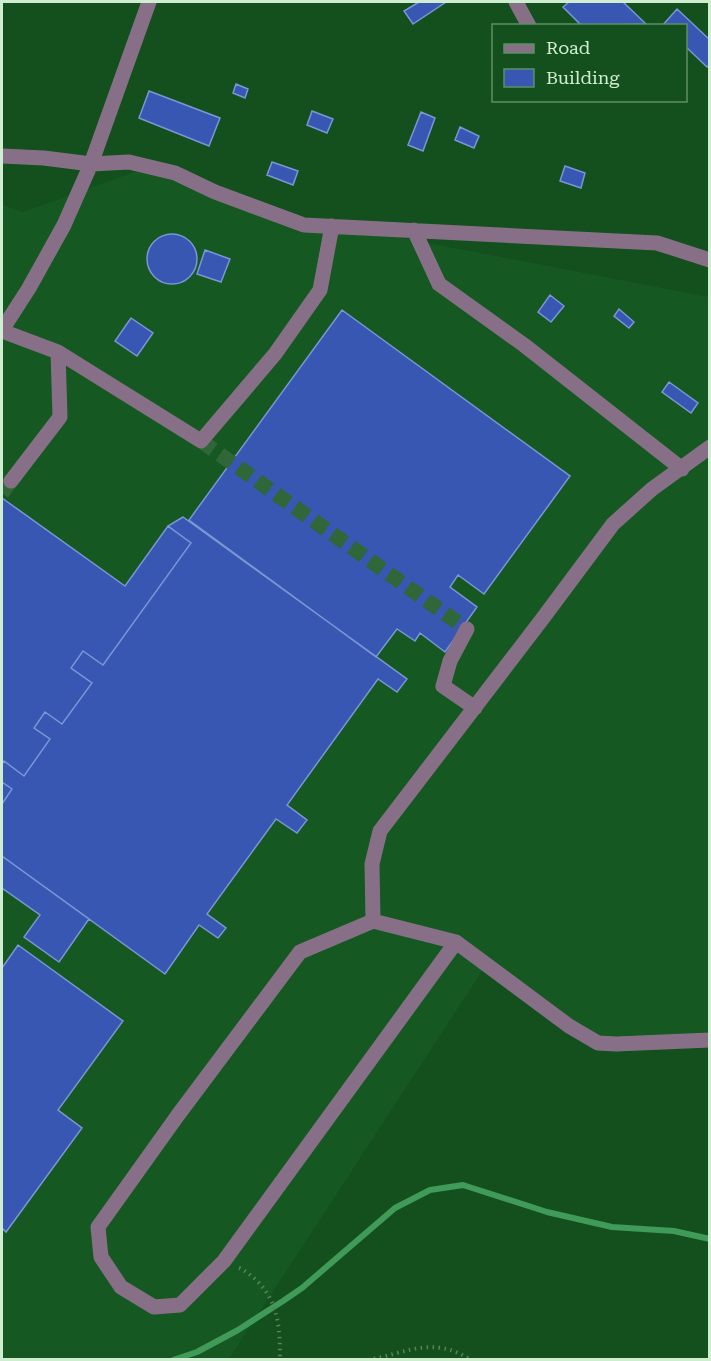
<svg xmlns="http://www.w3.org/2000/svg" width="711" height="1361" viewBox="0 0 711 1361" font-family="'Roboto Serif',serif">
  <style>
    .built { fill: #155821 }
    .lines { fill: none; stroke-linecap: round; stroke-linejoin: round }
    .stream { stroke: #409a58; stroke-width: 6 }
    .building { fill: #3757b3; stroke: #7b96d5; stroke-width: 1.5 }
    .minor-tunnel { stroke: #306739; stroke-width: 15; stroke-dasharray: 15 8; stroke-linecap: butt }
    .path { stroke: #54855c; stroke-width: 4; stroke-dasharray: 1.5 4.5; stroke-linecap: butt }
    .minor { stroke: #877087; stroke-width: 15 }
  </style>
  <rect width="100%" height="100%" fill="#144f1e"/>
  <path class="built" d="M 148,167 L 263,211 L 709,297 L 709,1038 L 589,1039 L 486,965 L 229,1359 L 2,1360 L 2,205 L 23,212 Z"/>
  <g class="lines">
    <path class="stream" d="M 173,1360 L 197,1352 L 238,1330 L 283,1301 L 302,1288 L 395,1208 L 430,1190 L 463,1185 L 547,1212 L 612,1227 L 674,1231 L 710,1239"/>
  </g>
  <path class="building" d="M 419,2 L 446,2 L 413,24 L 404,11 Z
    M 569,2 L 623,2 L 646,24 L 582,26 L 563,7 Z
    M 677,9 L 710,40 L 710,64 L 707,67 L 686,47 L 686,26 L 662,26 Z
    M 236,84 L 248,89 L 245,98 L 233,93 Z
    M 149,91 L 220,118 L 209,146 L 139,118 Z
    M 312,111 L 333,119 L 327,133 L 307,125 Z
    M 421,112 L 435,118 L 423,151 L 408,145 Z
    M 460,127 L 479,136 L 474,148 L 455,140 Z
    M 272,162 L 298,171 L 293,185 L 267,175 Z
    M 565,166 L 585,173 L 581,188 L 560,181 Z
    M147 259a25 25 0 1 1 50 0a25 25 0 1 1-50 0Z
    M 205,250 L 230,259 L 221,282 L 197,274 Z
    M 550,295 L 564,306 L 551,322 L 538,312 Z
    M 619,309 L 634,322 L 629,328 L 614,316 Z
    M 342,310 L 570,476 L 484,594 L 458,575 L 450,587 L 477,607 L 445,652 L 420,633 L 415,641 L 397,629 L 376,657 L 189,520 Z
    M 131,318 L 153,333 L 137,356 L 115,341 Z
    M 669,382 L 698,403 L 691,413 L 662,392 Z
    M 2,498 L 125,586 L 168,526 L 191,543 L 103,665 L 83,651 L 71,668 L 92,683 L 62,724 L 45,712 L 34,728 L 50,739 L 24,776 L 4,761 L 2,764 Z
    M 183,517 L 407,679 L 397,692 L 378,679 L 287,805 L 307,820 L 297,833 L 276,819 L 207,914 L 226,928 L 218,938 L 199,925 L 165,974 L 2,856 L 2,804 L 12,789 L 2,782 L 2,764 L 4,761 L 24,776 L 50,739 L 34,728 L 45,712 L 62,724 L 92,683 L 71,668 L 83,651 L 103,665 L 191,543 L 168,526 Z
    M 2,782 L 12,789 L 2,804 Z
    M 2,856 L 89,919 L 59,962 L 24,937 L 40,915 L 2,888 Z
    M 18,945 L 123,1021 L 58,1110 L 82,1128 L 6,1232 L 2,1228 L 2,968 Z"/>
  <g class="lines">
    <path class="minor-tunnel" d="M 201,441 L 467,629
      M 2,493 L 11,481"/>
    <path class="path" d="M 239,1268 C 245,1270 250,1275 255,1279 C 279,1301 280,1329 280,1360
      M 368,1360 C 407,1353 433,1335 471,1360"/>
    <path class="minor" d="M 516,2 L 529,26
      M 2,156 L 44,158 L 91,164 L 129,162 L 175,173 L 215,192 L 304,225 L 657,243 L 710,260
      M 414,230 L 439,284 L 524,345 L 682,469
      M 2,330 L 29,288 L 64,225 L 91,164 L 149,2
      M 2,331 L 58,352 L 201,441 L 275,354 L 320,290 L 332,226
      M 11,481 L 60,417 L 58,352
      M 467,629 L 450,661 L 443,686 L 475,708
      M 373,921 L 372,864 L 380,831 L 543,618 L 613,524 L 652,489 L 710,447
      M 456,942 L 224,1261 L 180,1305 L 154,1307 L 121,1287 L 101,1257 L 98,1227 L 178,1115 L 300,952 L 373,921 L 456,942 L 569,1026 L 598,1043 L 616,1044 L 710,1040"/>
  </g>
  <rect width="711" height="1361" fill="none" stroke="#cfedd1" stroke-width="6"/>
  <rect x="492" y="24" width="195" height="78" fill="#144f1e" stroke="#5f8e66" stroke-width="1.5"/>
  <rect x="504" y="44" width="30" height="9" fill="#877087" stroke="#5f8e66" stroke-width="1.5"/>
  <text x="546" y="54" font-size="18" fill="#cfedd1">Road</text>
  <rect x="504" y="69" width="30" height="18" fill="#3757b3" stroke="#5f8e66" stroke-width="1.5"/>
  <text x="546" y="84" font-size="18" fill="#cfedd1">Building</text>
</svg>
